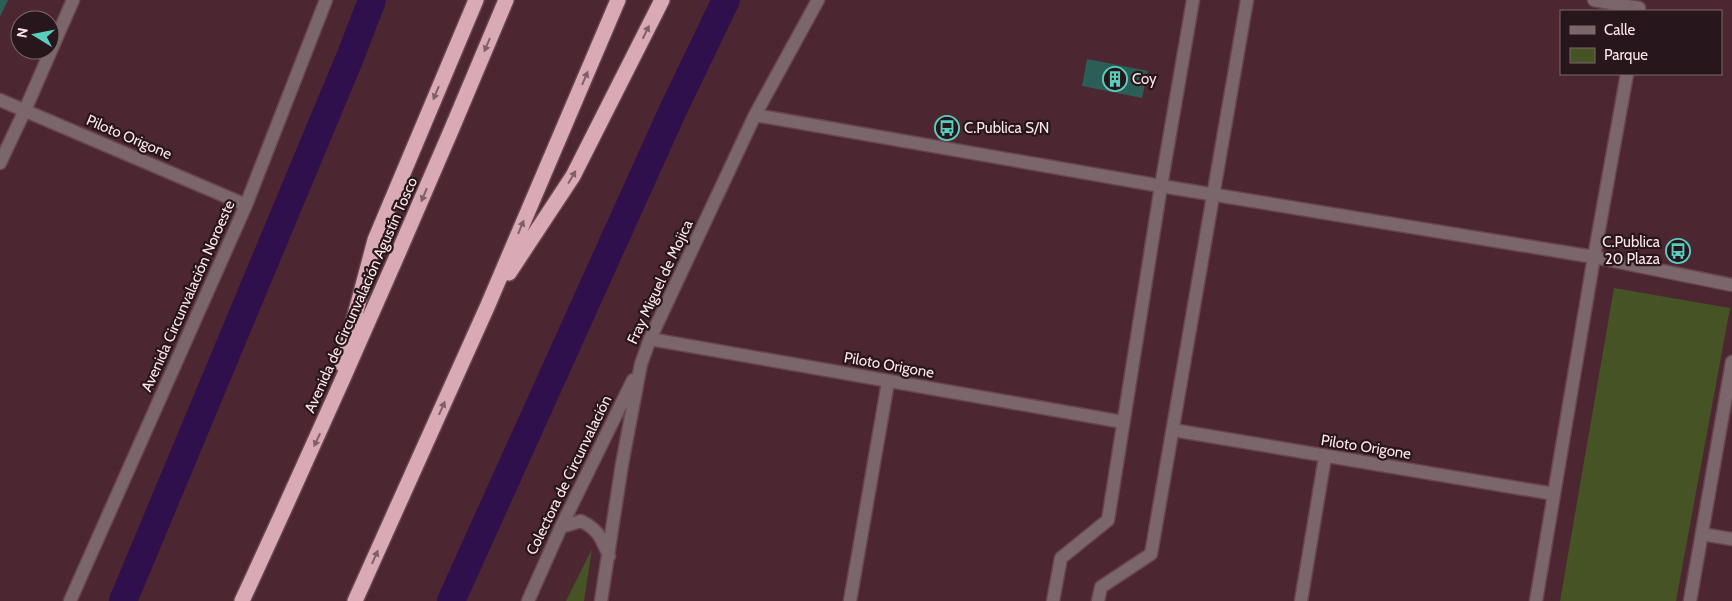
<svg xmlns="http://www.w3.org/2000/svg" width="1732" height="601" viewBox="0 0 1732 601" font-family="Cabin,sans-serif">
  <style>
    .green { fill: #465324 }
    .lines { fill: none; stroke-linecap: round; stroke-linejoin: round }
    .canal { stroke: #2f104c; stroke-width: 28 }
    .building { fill: #2a5e56 }
    .minor-casing { stroke: #68454f; stroke-width: 15 }
    .motorway-casing { stroke: #68454f; stroke-width: 18 }
    .minor { stroke: #7a666b; stroke-width: 12 }
    .motorway { stroke: #d9aab5; stroke-width: 15 }
    .oneway { fill: #806068 }
    .labels { text-anchor: middle; dominant-baseline: central; stroke-width: 4.5; stroke-linejoin: round; paint-order: stroke }
    .poi-label { font-size: 15px; fill: #fee5ea; stroke: #27161b; text-anchor: start }
    .street-label { font-size: 15px; fill: #fee5ea; stroke: #27161b }
  </style>
  <rect width="100%" height="100%" fill="#4c2731"/>
  <path class="green" d="M 1614,288 L 1730,308 L 1676,601 L 1560,601 Z
    M 592,549 L 584,601 L 566,601 Z"/>
  <g class="lines">
    <path class="canal" d="M 123,601 L 351,55 L 372,0
      M 451,601 L 673,110 L 726,0"/>
  </g>
  <path class="building" d="M 0,0 L 8,0 L 0,17 Z
    M 1087,59 L 1148,71 L 1142,98 L 1082,86 Z"/>
  <g class="lines">
    <defs>
      <path id="minor" d="M 1594,0 L 1639,8
        M 0,100 L 246,205
        M 755,115 L 1161,186 L 1594,257 L 1732,285
        M 0,163 L 25,110 L 73,0
        M 650,339 L 1123,422
        M 1173,430 L 1554,494
        M 561,527 L 581,521 C 599,530 601,538 609,556
        M 1702,534 L 1732,539
        M 70,601 L 246,205 L 326,0
        M 528,601 L 561,527 L 633,380
        M 601,601 L 622,464 L 641,364 L 650,339 L 755,115 L 818,0
        M 850,601 L 888,382
        M 1053,601 L 1061,558 L 1108,520 L 1161,186 L 1193,0
        M 1098,601 L 1101,587 L 1151,554 L 1247,0
        M 1301,601 L 1325,457
        M 1536,601 L 1594,257 L 1627,74
        M 1690,601 L 1732,362"/>
      <path id="motorway" d="M 509,273 L 573,176 L 662,0
        M 342,364 L 375,240 L 476,0
        M 242,601 C 334,402 422,202 506,0
        M 355,601 L 488,305 L 618,0"/>
    </defs>
    <use href="#minor" class="minor-casing"/>
    <use href="#motorway" class="motorway-casing"/>
    <use href="#minor" class="minor"/>
    <use href="#motorway" class="motorway"/>
  </g>
  <defs><path id="oneway-solid" d="M-6-.8H1V-3.2L6.5 0L1 3.2V.8H-6Z" transform="scale(1.25)"/></defs>
  <g class="oneway">
    <use href="#oneway-solid" transform="translate(646 32) rotate(-64)"/>
    <use href="#oneway-solid" transform="translate(487 45) rotate(113)"/>
    <use href="#oneway-solid" transform="translate(585 78) rotate(-67)"/>
    <use href="#oneway-solid" transform="translate(436 93) rotate(113)"/>
    <use href="#oneway-solid" transform="translate(572 177) rotate(-59)"/>
    <use href="#oneway-solid" transform="translate(424 195) rotate(113)"/>
    <use href="#oneway-solid" transform="translate(521 227) rotate(-67)"/>
    <use href="#oneway-solid" transform="translate(442 408) rotate(-66)"/>
    <use href="#oneway-solid" transform="translate(317 440) rotate(115)"/>
    <use href="#oneway-solid" transform="translate(375 557) rotate(-66)"/>
  </g>
  <defs>
    <symbol id="building-ring" viewBox="-11 -11 22 22"><circle r="9.5" fill="#27161b" stroke="#5acebe" stroke-width="1.5"/><path d="M-4-6H4V6H1V3H-1V6H-4ZM-2.5-4.3h1.7v1.8h-1.7ZM.8-4.3h1.7v1.8H.8ZM-2.5-1h1.7V.8h-1.7ZM.8-1h1.7V.8H.8Z" fill="#5acebe"/></symbol>
    <symbol id="bus-ring" viewBox="-11 -11 22 22"><circle r="9.5" fill="#27161b" stroke="#5acebe" stroke-width="1.5"/><path d="M-5-6H5V4H4V6H2V4H-2V6H-4V4H-5ZM-3.5-4V0h7V-4ZM-3.5 1.2v1.5H-2V1.2ZM2 1.2v1.5H3.5V1.2Z" fill="#5acebe"/></symbol>
  </defs>
  <g fill-rule="evenodd">
    <use href="#building-ring" x="1101" y="65" width="28" height="28"/>
    <use href="#bus-ring" x="933" y="114" width="28" height="28"/>
    <use href="#bus-ring" x="1664" y="237" width="28" height="28"/>
  </g>
  <g class="labels">
    <g class="poi-label">
      <text x="1132" y="79">Coy</text>
      <text x="964" y="128">C.Publica S/N</text>
      <text x="1660" y="242" text-anchor="end">C.Publica<tspan x="1660" dy="17">20 Plaza</tspan></text>
    </g>
    <g class="street-label">
      <text transform="translate(129 137) rotate(23)">Piloto Origone</text>
      <text transform="translate(660 282) rotate(-65)">Fray Miguel de Mojica</text>
      <text transform="translate(361 295) rotate(-66)">Avenida de Circunvalación Agustín Tosco</text>
      <text transform="translate(188 296) rotate(-66)">Avenida Circunvalación Noroeste</text>
      <text transform="translate(889 365) rotate(10)">Piloto Origone</text>
      <text transform="translate(1366 447) rotate(9)">Piloto Origone</text>
      <text transform="translate(569 475) rotate(-64)">Colectora de Circunvalación</text>
    </g>
  </g>
  <rect x="1560" y="10" width="162" height="65" fill="#27161b" stroke="#7d696e"/>
  <rect x="1570" y="26" width="25" height="8" fill="#7a666b" stroke="#7d696e"/>
  <text x="1604" y="35" font-size="15" fill="#fee5ea">Calle</text>
  <rect x="1570" y="48" width="25" height="15" fill="#465324" stroke="#7d696e"/>
  <text x="1604" y="60" font-size="15" fill="#fee5ea">Parque</text>
  <g transform="translate(35 35) rotate(280)"><circle r="24" fill="#27161b" stroke="#7d696e"/>
  <path d="M0-4L9 19L0 12L-9 19Z" fill="#5acebe"/>
  <text y="-8" font-size="14" font-weight="bold" text-anchor="middle" fill="#fee5ea">N</text>
  </g>
</svg>
